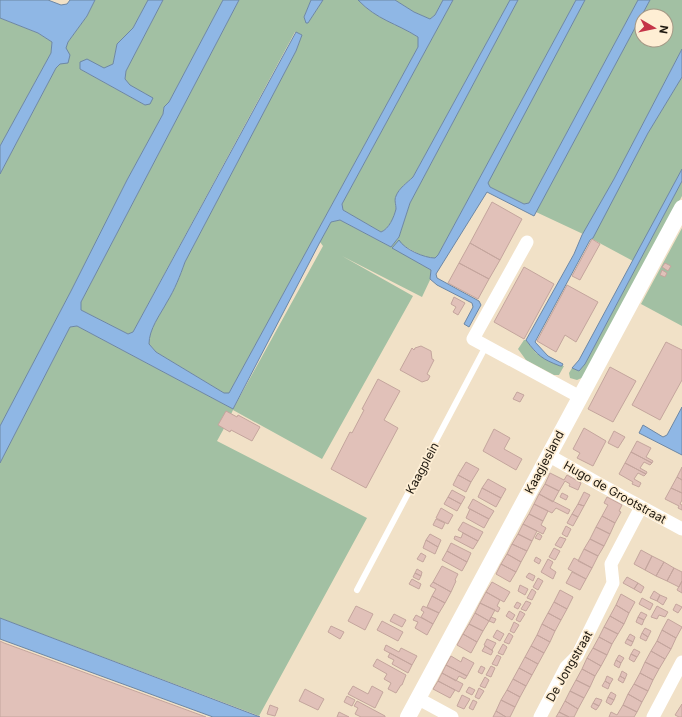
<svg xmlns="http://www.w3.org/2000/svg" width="682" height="717" viewBox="0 0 682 717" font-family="Inter,sans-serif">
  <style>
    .green { fill: #a2c0a3; fill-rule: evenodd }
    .water { fill: #8fb7e5; stroke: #6d87a4 }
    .building { fill: #e1c1b9; stroke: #c4a59d }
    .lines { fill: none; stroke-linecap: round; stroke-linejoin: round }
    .service { stroke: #fff; stroke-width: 6 }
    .minor { stroke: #fff; stroke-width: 13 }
    .tertiary { stroke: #fff; stroke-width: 16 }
    .labels { text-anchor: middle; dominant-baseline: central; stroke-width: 3.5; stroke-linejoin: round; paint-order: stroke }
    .street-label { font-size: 12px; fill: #1d170e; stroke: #feeed4 }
  </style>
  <rect width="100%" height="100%" fill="#f1e1c7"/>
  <path class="green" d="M 95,0 L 148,0 L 133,28 L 117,44 L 113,64 L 104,69 L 80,69 L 145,105 L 146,94 L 129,85 L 125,79 L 126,71 L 163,0 L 223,0 L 169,102 L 164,107 L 163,114 L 127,180 L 71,291 L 0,426 L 0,174 L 56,68 L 60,64 L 68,42 L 87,16 Z
    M 239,0 L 311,0 L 304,17 L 308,23 L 323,0 L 358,0 C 377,20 396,23 418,37 L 418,47 L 229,393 L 224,393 L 156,352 L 149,344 C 149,329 160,315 167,302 C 175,289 180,276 185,262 L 296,51 L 302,35 L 295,32 L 133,332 L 128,334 L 81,310 L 81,302 Z
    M 395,0 L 443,0 L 435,15 L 430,19 L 414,12 Z
    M 453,0 L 510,0 L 413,177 C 407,183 399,188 396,196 C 394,200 396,204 396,209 C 394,217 389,229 381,232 L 343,210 L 342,204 Z
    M 518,0 L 576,0 L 438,255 L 435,258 C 422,258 412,250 401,244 L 393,248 L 431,270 L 430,280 L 422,297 L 342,256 L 413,296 L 322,459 L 233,410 L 228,421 L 217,441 L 367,518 L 259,716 L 0,618 L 0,463 L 70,327 L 77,326 L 233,409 L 323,246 L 320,242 L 331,222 L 340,220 L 391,247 L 399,237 L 410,203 Z
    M 585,0 L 638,0 L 529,203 L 524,204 L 490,187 L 487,183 Z
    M 650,0 L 682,0 L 682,49 L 614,179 L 583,234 L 536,212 ZM 642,16 L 666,16 L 666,40 L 642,40 Z
    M 0,18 L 38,33 L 52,42 L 51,53 L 0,146 Z
    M 682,77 L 682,169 L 633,261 L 592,239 L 648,133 Z
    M 682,181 L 682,196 L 586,376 L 577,380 L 570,378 L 569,373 L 572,368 L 579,371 L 585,364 Z
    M 682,228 L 682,326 L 641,304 Z
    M 524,340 L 526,340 L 536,353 L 562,366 L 564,366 L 559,375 L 554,375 L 526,360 L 518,349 Z"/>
  <path class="water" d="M 0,0 L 48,0 L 61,5 L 67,4 L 70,0 L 95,0 L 87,16 L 68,42 L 66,48 L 70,55 L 68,63 L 60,64 L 56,68 L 0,174 L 0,146 L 51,53 L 52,42 L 38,33 L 0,18 Z
    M 148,0 L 163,0 L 126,71 L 125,79 L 130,85 L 153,98 L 150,104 L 145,105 L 80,69 L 80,62 L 87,59 L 104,68 L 113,64 L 117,44 L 133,28 Z
    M 223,0 L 239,0 L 81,302 L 81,310 L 128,334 L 133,332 L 296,32 L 302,35 L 296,51 L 185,262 C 180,276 175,289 167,302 C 160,315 149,329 149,344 L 156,352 L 224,393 L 229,393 L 418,47 L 418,37 C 396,23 377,20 358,0 L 395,0 L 414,12 L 430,19 L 435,15 L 443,0 L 453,0 L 342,204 L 343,210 L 381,232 C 389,229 394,217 396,209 C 396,204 394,200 396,196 C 399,188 407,183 413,177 L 510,0 L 518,0 L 410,203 L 399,237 L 391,247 L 340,220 L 331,222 L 320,242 L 233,409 L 77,326 L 70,327 L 0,463 L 0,426 L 71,291 L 127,180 L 163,114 L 164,107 L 169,102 Z
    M 311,0 L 323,0 L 308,23 L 306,23 L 304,17 Z
    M 576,0 L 585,0 L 488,183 L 490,187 L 524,204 L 529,203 L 638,0 L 650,0 L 534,216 L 487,192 L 436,274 L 437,278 L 479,301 L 481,305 L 469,327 L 464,324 L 473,307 L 472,303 L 437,285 L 430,279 L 431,270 L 392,248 L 399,240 C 404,249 424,258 435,258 L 438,255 Z
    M 682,49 L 682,77 L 648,133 L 593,238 L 590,240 L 535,342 L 548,356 L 563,364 L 562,366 L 560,366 C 542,359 538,356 526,340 L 574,254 L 582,235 L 614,179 Z
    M 682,169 L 682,181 L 585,364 L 579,371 L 572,368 L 579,360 Z
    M 682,407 L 682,455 L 639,433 L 643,425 L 663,437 L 667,435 Z
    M 0,618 L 260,717 L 213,717 L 0,639 Z"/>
  <path class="building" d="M 492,202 L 522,219 L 500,260 L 470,243 Z
    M 592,239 L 600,244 L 580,280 L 572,276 Z
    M 470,243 L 500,260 L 489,279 L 459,263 Z
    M 459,263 L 489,279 L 478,299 L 448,283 Z
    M 665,263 L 671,266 L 668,271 L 662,267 Z
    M 524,267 L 554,284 L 524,339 L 494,322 Z
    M 662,270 L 667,273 L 665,277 L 660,275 Z
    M 567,285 L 598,302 L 576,342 L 565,335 L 556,352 L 537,341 Z
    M 454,297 L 465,303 L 458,315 L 453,312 L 456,307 L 451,304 Z
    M 666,342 L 682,350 L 682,380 L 660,420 L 632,405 Z
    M 421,346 L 431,351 L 432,359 L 434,360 L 427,374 L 430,376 L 428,380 L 422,382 L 400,370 L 412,348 L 414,350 L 415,348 Z
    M 610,367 L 636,381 L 613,422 L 588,409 Z
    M 378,379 L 400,391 L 384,420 L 398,428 L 366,488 L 331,469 L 350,432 L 352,433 L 364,410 L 362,409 Z
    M 517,392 L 524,395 L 520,402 L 513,399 Z
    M 226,411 L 237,417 L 238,415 L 260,427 L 252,441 L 231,430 L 230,432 L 218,425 Z
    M 584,428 L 606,441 L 593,466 L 577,458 L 580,453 L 573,449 Z
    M 494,429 L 510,438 L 504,449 L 522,459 L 516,470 L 483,451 Z
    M 614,431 L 625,437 L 618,448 L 608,443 Z
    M 637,441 L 651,448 L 646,457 L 653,461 L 652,463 L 631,452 Z
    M 631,452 L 652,463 L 650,465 L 644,462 L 640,468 L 647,472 L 646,474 L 625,463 Z
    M 466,462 L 479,469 L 471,482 L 458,475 Z
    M 625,463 L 646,474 L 644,476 L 638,473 L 634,479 L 641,483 L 639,487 L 632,484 L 633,482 L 619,474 Z
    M 682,467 L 682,480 L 677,477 Z
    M 550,473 L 564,480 L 567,475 L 581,483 L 578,490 L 569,486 L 570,484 L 565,481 L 559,491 L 545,484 Z
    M 458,475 L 471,482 L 466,492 L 453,485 Z
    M 677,477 L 682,480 L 682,493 L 671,488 Z
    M 488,479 L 506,489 L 501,498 L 482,488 Z
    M 545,484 L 559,491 L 553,502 L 539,494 Z
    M 482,488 L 501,498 L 496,507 L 478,497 Z
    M 671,488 L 682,493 L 682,500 L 680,504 L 682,505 L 682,510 L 678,508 L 679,506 L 665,499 Z
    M 452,490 L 465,497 L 461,504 L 448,497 Z
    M 584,492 L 590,495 L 584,506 L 578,504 Z
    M 562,493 L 568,496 L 566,500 L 560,497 Z
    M 539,494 L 570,510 L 568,514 L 556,508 L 552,513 L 534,504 Z
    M 448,497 L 461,504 L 457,511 L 444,504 Z
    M 607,497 L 622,505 L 619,511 L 621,512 L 615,523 L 602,516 L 608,505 L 604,503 Z
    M 473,499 L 494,511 L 489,519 L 468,508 Z
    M 534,504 L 548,511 L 543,521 L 529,514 Z
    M 578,504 L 584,506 L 578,517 L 572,514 Z
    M 441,508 L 453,515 L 448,524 L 436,518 Z
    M 470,509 L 489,519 L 484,528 L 466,518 Z
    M 529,514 L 543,521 L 541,525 L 546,528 L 543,534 L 523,524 Z
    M 572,514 L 578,517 L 573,526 L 567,523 Z
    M 602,516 L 615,523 L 610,534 L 596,527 Z
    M 436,519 L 445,523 L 442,529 L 433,525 Z
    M 463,522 L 483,532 L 478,541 L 458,530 Z
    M 523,524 L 537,531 L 532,541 L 518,534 Z
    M 566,526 L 571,529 L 567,537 L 562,534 Z
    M 596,527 L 610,534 L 604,546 L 590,539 Z
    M 463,533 L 478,541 L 473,549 L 454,539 L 455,536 L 461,538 Z
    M 538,533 L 542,536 L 540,540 L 535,538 Z
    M 430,534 L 441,540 L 438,547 L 426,540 Z
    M 518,534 L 532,541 L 527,551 L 512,544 Z
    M 560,537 L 566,539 L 561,548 L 555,545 Z
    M 590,539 L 604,546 L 598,556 L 584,549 Z
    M 426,540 L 438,547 L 435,554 L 423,548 Z
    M 451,543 L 471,553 L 467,562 L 447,551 Z
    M 512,544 L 527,551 L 521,562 L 507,554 Z
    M 554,548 L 560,551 L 555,560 L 549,557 Z
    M 584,549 L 598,556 L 592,568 L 578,561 Z
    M 641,550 L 652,556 L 645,570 L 634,564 Z
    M 447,551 L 467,562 L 462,571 L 442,560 Z
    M 421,553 L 426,556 L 423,562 L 417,559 Z
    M 507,554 L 521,562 L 516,572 L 501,564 Z
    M 652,556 L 664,562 L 656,576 L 645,570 Z
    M 536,557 L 541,560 L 539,564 L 534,561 Z
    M 574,558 L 592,568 L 586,579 L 568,569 Z
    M 548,559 L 553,562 L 550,568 L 556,572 L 553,579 L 541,572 Z
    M 664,562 L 674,568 L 667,581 L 656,576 Z
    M 501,564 L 516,572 L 510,582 L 496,574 Z
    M 442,566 L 458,574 L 455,580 L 456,581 L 451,592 L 433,582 Z
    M 674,568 L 682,572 L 682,581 L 679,587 L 667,581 Z
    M 417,569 L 422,572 L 421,576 L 415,573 Z
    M 572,572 L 586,579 L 580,590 L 566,583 Z
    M 415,573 L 421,576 L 419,580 L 413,577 Z
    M 529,573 L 535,576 L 533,581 L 526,577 Z
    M 627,577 L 638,583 L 634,589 L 623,583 Z
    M 538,578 L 543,581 L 538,590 L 533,587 Z
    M 412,579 L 421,584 L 419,589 L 409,584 Z
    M 682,581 L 682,593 L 677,590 Z
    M 433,582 L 451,592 L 445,603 L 432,596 L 436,589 L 430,586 Z
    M 492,582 L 510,592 L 504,602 L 486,592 Z
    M 638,583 L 644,587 L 641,593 L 634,589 Z
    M 520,585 L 528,589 L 525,595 L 518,591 Z
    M 532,589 L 536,592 L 532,600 L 527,598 Z
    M 560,590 L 573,597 L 567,609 L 554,602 Z
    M 654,591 L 660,595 L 657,601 L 650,598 Z
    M 486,592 L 500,600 L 497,606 L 500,608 L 498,612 L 480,603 Z
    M 621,594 L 635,602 L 629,613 L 616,605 Z
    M 660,595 L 667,598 L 663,605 L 657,601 Z
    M 432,596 L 445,603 L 439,613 L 427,607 Z
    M 642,598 L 653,604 L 650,610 L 639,604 Z
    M 526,601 L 531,603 L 526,611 L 521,609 Z
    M 517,602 L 521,604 L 518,609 L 514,607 Z
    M 554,602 L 567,609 L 561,620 L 548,613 Z
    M 480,603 L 495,610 L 489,621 L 475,613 Z
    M 676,604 L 682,607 L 678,613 L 673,610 Z
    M 616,605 L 629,613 L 624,624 L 610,616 Z
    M 356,606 L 373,614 L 365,630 L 348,621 Z
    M 423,606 L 439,613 L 433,624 L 421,617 L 424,612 L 421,610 Z
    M 657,606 L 668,612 L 665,617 L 659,615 L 657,619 L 651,617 Z
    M 509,611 L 515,615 L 512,620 L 506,616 Z
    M 520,611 L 525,614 L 520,622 L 516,620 Z
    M 641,612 L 647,615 L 644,620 L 638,617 Z
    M 475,613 L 489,621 L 483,631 L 469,624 Z
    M 548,613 L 561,620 L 555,631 L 542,624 Z
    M 394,614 L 406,620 L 402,627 L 390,621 Z
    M 416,615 L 433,624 L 427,635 L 415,628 L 418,622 L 413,620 Z
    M 610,616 L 624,624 L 618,634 L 604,627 Z
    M 491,617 L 496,619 L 494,623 L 489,621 Z
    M 638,617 L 644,620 L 642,625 L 636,622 Z
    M 668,619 L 682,627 L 676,638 L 662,630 Z
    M 382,621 L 403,632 L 398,641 L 377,630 Z
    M 514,622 L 519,625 L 514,633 L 510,631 Z
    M 469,624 L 483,631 L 477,642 L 463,634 Z
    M 542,624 L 555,631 L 550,642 L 537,635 Z
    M 331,626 L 344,632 L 340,639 L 328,632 Z
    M 604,627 L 618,634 L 612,644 L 599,637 Z
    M 645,628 L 651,631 L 648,637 L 642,633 Z
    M 497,630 L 504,634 L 500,641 L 493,637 Z
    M 662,630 L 676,638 L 671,649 L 657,641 Z
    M 509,633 L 513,636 L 509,644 L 504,642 Z
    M 642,633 L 648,637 L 646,641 L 640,638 Z
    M 463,634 L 477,642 L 471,653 L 457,645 Z
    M 630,634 L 635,637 L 633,642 L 627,639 Z
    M 537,635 L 550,642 L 544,653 L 531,646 Z
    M 599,637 L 612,644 L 607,655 L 593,648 Z
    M 487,639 L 496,643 L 492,650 L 493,651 L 484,645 Z
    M 627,639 L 633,642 L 631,646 L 625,643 Z
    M 0,641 L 4,643 L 206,717 L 0,717 Z
    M 657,641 L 671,649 L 665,659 L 651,651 Z
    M 503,644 L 507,647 L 503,655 L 498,653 Z
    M 386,645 L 399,652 L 401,648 L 417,656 L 412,665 L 384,650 Z
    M 485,646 L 493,651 L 491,655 L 482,651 Z
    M 531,646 L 544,653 L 538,664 L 525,657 Z
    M 593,648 L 607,655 L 601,666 L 587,658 Z
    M 634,649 L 640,652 L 637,657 L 631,654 Z
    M 651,651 L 665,659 L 659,669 L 645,662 Z
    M 390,653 L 412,665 L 408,673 L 392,664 L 394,660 L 388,657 Z
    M 631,654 L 637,657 L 634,662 L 629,659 Z
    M 497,655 L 501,657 L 497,666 L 492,664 Z
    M 619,655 L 624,658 L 621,663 L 616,660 Z
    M 451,656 L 461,662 L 463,657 L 474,663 L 467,676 L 446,665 Z
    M 525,657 L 538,664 L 532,675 L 519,668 Z
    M 587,658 L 601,666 L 595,676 L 582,669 Z
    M 377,659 L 406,675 L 402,685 L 401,685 L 396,693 L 388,689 L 391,683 L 384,679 L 387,674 L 373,666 Z
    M 616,660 L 621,663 L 619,668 L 614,665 Z
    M 645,662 L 659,669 L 653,680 L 640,673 Z
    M 446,665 L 467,676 L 465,679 L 459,676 L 456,681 L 442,673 Z
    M 481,666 L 485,668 L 482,674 L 478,672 Z
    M 491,666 L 495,668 L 491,677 L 486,675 Z
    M 519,668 L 532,675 L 526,686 L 513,679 Z
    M 582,669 L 595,676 L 590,687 L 576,680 Z
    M 622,671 L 627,674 L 625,679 L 620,676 Z
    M 442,673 L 463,684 L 459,692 L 438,681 Z
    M 640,673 L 653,680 L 648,691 L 634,684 Z
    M 607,676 L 613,679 L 610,684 L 605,681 Z
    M 620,676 L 625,679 L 623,683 L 618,680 Z
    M 485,677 L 489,680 L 485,688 L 480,686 Z
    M 513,679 L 526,686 L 520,697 L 507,690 Z
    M 576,680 L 590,687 L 584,698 L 570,691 Z
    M 438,681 L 455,690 L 450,698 L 433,689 Z
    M 605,681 L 610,684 L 608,689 L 602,686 Z
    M 634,684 L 648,691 L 642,702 L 628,694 Z
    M 353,686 L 368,694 L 372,686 L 383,692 L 375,708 L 348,694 Z
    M 469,687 L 475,690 L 472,695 L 466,692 Z
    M 479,688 L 484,691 L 479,699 L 475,697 Z
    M 305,689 L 324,699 L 318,710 L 299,701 Z
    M 507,690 L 520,697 L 515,707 L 501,700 Z
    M 570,691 L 584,698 L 578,709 L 565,701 Z
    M 611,692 L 616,695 L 614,700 L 608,697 Z
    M 628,694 L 642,702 L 637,712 L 623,705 Z
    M 462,695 L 470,699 L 464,709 L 457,706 Z
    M 347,696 L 355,700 L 352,706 L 344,702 Z
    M 608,697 L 614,700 L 611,705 L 606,702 Z
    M 596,698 L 602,700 L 599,706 L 593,703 Z
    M 473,700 L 477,702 L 473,710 L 469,708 Z
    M 501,700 L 515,707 L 510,717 L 506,717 L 496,711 Z
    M 357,701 L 385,716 L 385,717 L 361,717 L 355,714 L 358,708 L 354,706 Z
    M 565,701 L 578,709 L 574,717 L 569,717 L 559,712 Z
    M 593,703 L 599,706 L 596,710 L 591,707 Z
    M 682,704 L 682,717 L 679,717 L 675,715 Z
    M 270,705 L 278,708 L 275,716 L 267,714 Z
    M 623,705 L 637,712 L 634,717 L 609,717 L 611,712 L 617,715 Z
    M 496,711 L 506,717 L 493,717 Z
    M 339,712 L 349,717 L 337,717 Z
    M 559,712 L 569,717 L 556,717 Z"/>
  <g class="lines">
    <path class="service" d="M 357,590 L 486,346"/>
    <path class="minor" d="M 527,242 L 473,339 L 580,397
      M 548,455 L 601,485 L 682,529
      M 417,698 L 452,717
      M 540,717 L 566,667 L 577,656 L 613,583 L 611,564 L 641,507
      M 653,717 L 682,662"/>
    <path class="tertiary" d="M 408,717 L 682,208"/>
  </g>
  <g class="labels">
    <g class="street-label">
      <text transform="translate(544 462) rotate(-62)">Kaagjesland</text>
      <text transform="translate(422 468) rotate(-62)">Kaagplein</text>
      <text transform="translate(615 492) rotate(29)">Hugo de Grootstraat</text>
      <text transform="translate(569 666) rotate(-60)">De Jongstraat</text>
    </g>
  </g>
  <g transform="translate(654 28) rotate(99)"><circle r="19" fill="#feeed4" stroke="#a49885"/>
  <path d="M0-3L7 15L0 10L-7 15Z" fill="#c53448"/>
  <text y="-6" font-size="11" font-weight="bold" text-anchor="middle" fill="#1d170e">N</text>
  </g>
</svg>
